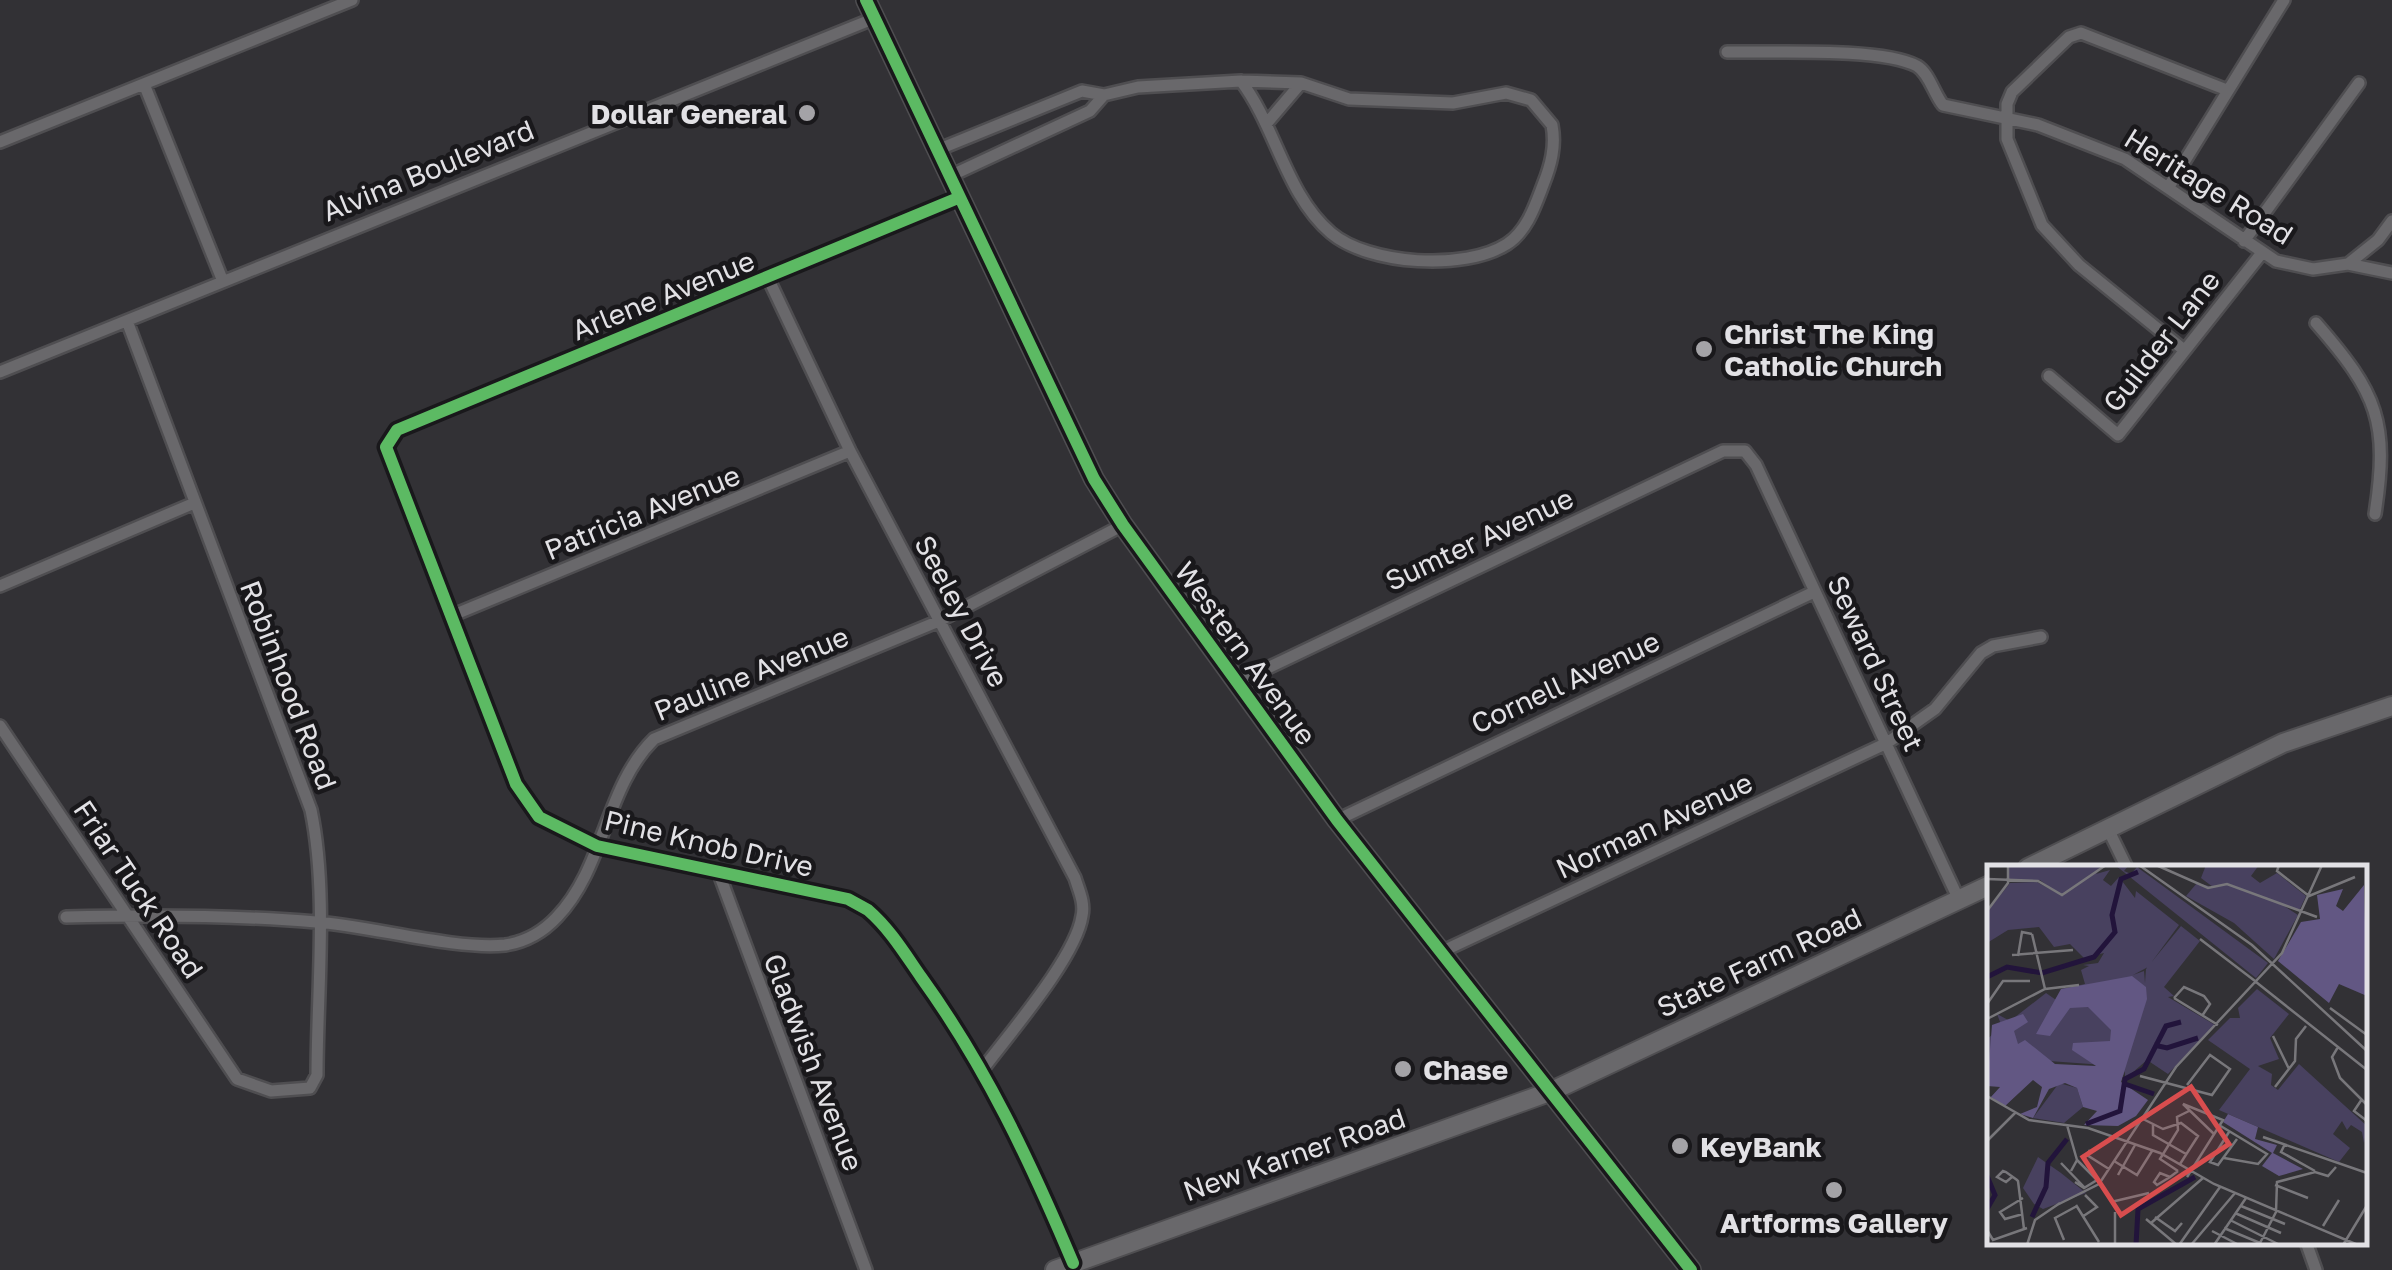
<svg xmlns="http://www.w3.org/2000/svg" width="2392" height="1270" viewBox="0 0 2392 1270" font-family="'Golos Text',sans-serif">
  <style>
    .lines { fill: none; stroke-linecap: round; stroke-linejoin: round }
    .street-casing { stroke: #4f4e51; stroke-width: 16 }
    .secondary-casing { stroke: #4f4e51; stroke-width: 22 }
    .primary-casing { stroke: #4f4e51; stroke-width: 22 }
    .street { stroke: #69686b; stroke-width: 11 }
    .secondary { stroke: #69686b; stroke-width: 18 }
    .primary { stroke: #706d76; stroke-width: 18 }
    .cycleway-casing { stroke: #19181b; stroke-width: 19 }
    .cycleway { stroke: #5cba63; stroke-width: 12 }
    .poi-dot { fill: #a4a3a7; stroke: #19181b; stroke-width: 4 }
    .labels { text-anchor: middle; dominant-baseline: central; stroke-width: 9; stroke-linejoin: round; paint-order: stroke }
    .poi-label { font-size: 28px; font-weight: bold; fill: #e2e1e5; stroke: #19181b; text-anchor: start }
    .street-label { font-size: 28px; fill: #e2e1e5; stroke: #19181b }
    .inset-river { fill: none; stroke: #22143b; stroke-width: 5 }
    .inset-road { fill: none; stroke: #78777b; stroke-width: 2.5 }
    .view { fill: #d84d4e; fill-opacity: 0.15; stroke: #d84d4e; stroke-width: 5 }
    .inset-edge { fill: none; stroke: #e2e1e5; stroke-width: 5 }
  </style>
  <rect width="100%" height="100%" fill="#323135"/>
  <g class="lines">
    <defs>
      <path id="street" d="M 1727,52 C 1771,53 1882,47 1917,66 C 1929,73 1934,94 1943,105 L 2038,125 L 2125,159 L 2276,261 L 2313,269 L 2348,264 L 2392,273
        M 144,84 L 222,279
        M 1267,123 L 1301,83
        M 0,142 L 352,0
        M 937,150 L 1082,91 L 1104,95 L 1138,87 L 1241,81 L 1301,83 L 1349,99 L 1453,103 L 1506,93 L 1531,100 L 1552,125 C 1556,146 1551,165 1543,185 C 1535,206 1527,231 1507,244 C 1465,271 1369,265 1331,233 C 1286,195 1276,127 1241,81
        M 950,176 L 1090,111 L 1104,95
        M 2168,188 L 2284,0
        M 958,198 L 397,430 L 386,447 L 516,784 L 539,817 L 597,846 L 848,899 L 868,910 C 890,929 905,954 921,977 C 986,1067 1030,1161 1073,1263
        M 2244,241 L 2359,83
        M 2348,264 L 2378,240 L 2392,221
        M 769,280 L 850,451 L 1075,878 C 1079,891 1085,903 1082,916 C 1076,957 1009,1034 983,1069
        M 2316,323 C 2378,394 2389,422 2375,514
        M 2184,350 L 2079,265 L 2042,225 L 2007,139 L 2007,104 L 2012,92 L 2069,37 L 2081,33 L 2227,90
        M 0,372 L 875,18
        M 2049,376 L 2118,435 L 2261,254
        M 0,586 L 192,504
        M 451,616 L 850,451
        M 1236,683 L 1723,451 L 1745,451 L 1756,465 L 1959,900
        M 0,726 L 237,1079 L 271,1091 L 310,1088 L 317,1075 C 317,992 328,891 311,810 L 127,321
        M 1337,820 L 1814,592
        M 2108,829 L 2127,868
        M 718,871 L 866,1270
        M 66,917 C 149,915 233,915 316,922 C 371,926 454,950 505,945 C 525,942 543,932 557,917 C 605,867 605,787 654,739 L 939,621 L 1123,525
        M 1441,952 L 1887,743 L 1935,709 L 1981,653 L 1993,646 L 2041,637
        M 2306,1242 L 2316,1270"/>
      <path id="secondary" d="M 2028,868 L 2283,743 L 2392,706
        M 1055,1270 L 1552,1091 L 1990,885"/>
      <path id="primary" d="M 866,0 L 1094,479 L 1123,525 L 1337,820 L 1691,1270"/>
    </defs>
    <use href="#street" class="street-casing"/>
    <use href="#secondary" class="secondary-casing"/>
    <use href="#primary" class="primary-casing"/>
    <use href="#street" class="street"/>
    <use href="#secondary" class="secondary"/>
    <use href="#primary" class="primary"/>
    <defs>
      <path id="cycleway" d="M 866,0 L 1094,479 L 1123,525 L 1337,820 L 1691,1270
        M 958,198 L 397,430 L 386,447 L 516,784 L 539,817 L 597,846 L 848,899 L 868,910 C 890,929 905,954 921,977 C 986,1067 1030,1161 1073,1263"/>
    </defs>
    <use href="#cycleway" class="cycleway-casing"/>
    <use href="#cycleway" class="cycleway"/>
  </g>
  <g class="poi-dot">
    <circle cx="807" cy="113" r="10"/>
    <circle cx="1704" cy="349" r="10"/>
    <circle cx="1403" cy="1069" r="10"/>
    <circle cx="1680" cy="1146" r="10"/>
    <circle cx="1834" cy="1190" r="10"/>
  </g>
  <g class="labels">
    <g class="poi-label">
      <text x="787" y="113" text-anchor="end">Dollar General</text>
      <text x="1724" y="333">Christ The King<tspan x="1724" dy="32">Catholic Church</tspan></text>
      <text x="1423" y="1069">Chase</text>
      <text x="1700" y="1146">KeyBank</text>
      <text x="1834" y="1222" text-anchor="middle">Artforms Gallery</text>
    </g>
    <g class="street-label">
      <text transform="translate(428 170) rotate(-22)">Alvina Boulevard</text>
      <text transform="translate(2209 186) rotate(32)">Heritage Road</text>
      <text transform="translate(663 295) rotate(-22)">Arlene Avenue</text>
      <text transform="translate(2161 341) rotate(-52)">Guilder Lane</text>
      <text transform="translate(642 512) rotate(-22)">Patricia Avenue</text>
      <text transform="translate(1479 539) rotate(-25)">Sumter Avenue</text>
      <text transform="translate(962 611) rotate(62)">Seeley Drive</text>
      <text transform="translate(1246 653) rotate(54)">Western Avenue</text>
      <text transform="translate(1876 663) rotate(65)">Seward Street</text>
      <text transform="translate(751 673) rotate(-22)">Pauline Avenue</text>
      <text transform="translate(1565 682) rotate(-25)">Cornell Avenue</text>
      <text transform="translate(289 685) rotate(69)">Robinhood Road</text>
      <text transform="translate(1654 825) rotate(-25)">Norman Avenue</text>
      <text transform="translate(709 843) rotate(13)">Pine Knob Drive</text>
      <text transform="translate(139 889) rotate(56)">Friar Tuck Road</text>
      <text transform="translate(1759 962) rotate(-25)">State Farm Road</text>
      <text transform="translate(814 1062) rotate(69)">Gladwish Avenue</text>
      <text transform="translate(1294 1154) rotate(-19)">New Karner Road</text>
    </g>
  </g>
  <g transform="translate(1987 865)">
    <rect width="380" height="380" fill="#323135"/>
    <path d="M 22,0 L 117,0 L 109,9 L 123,5 L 116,15 L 124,21 L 132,12 L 148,33 L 149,26 L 192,60 L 161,102 L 146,110 L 157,106 L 158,118 L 159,104 L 194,61 L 213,76 L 177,122 L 187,131 L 181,132 L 228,160 L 181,209 L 160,195 L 138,214 L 138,206 L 133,218 L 114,205 L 117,200 L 62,196 L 18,241 L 4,232 L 20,216 L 0,216 L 0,174 L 15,162 L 10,149 L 23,156 L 59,128 L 72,137 L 74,124 L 98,119 L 94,105 L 102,101 L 96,100 L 111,98 L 117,88 L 97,93 L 83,79 L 67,82 L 52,62 L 21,65 L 0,78 L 0,47 L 23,18 L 50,17 L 70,28 L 53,15 L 22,16 ZM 128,0 L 142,0 L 137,6 L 144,9 L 150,2 L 281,98 L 269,113 ZM 219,0 L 272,0 L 264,11 L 273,18 L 290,8 L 319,31 L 312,46 L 297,41 L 311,50 L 287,94 L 247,58 L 199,31 L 210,18 L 226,22 L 214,13 ZM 270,124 L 302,149 L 283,173 L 292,194 L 271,201 L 285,209 L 284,220 L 291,225 L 312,199 L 380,261 L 377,278 L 375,267 L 364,260 L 360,265 L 355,256 L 346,269 L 363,283 L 352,297 L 232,245 L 263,204 L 221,175 L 243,153 L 253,153 L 251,143 ZM 72,218 L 90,223 L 96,242 L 77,258 L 46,253 ZM 51,292 L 74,308 L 99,328 L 56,344 L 47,339 L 36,323 Z" fill="#48415f"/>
    <path d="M 377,20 L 380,131 L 352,119 L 342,138 L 291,96 L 314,57 L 333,54 L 330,30 L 356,24 L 349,41 L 356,46 ZM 145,111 L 159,122 L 160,134 L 134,217 L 161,235 L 149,251 L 131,261 L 97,260 L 110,246 L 96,242 L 90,223 L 78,218 L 62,224 L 46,253 L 33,249 L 50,242 L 55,222 L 46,215 L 18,241 L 4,232 L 13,222 L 0,221 L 5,160 L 36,149 L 41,157 L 27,166 L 31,179 L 38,175 L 68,199 L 109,201 L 85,185 L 86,178 L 123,176 L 124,165 L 101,142 L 83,143 L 63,171 L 49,169 L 74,124 ZM 241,249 L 271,262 L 268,274 L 290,280 L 286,288 L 316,304 L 292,311 L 275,301 L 285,288 L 236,257 Z" fill="#625783"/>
    <path class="inset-river" d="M 0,112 L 20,102 L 55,108 L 107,92 L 128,67 L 125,50 L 134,14 L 151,7M 167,180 L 180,183 L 211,173M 138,219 L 167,229M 99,259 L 133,246 L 138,214 L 157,204 L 179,161 L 194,157M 0,311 L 8,330 L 0,344M 45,352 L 59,322 L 61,298 L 80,274M 149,380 L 151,344 L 208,312"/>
    <path class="inset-road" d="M 152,0 L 265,80 L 380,186M 169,0 L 221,23 L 240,19 L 330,52M 292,0 L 290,6 L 322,31 L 368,12M 0,14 L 51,16 L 75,30 L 119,0M 0,46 L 21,18 L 21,0M 45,69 L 58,124M 213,74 L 268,116M 25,90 L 86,85M 31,91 L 35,67 L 45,69M 269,117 L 380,205M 187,133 L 197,122 L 217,131 L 223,139 L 215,151M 187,133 L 231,160M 0,139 L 16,116 L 43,116M 343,143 L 380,170M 0,154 L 58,124 L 92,120M 286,171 L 302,204M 351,182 L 345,192 L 353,213 L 380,240M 153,211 L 225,230 L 243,204 L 223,190 L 200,220M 288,222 L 308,196 L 309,174 L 319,161M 0,231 L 42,255 L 101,263 L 173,288 L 227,319 L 371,380M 375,234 L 367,246 L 380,256M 156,254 L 176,264 L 194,258 L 211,271 L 193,299M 80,260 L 90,295 L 84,306M 166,260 L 166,270 L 199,289M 232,260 L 280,289 L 271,299 L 237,293M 242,267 L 223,297 L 231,300 L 250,274M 276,272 L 380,308M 0,276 L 28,248M 298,279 L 294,287 L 328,306M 103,285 L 100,290 L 122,304M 127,296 L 150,310 L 165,286M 74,298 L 98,323M 191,306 L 173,294 L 191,265 L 190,252 L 202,246M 131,310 L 148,280M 25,312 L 19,317 L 10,312 L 16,306 L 19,307 L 30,315 L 31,316 L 37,364M 183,312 L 173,308 L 167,317 L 170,320 L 183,312 L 191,306M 200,312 L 236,255 L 196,239 L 227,269M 88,317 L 97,323 L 110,315 L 90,295M 288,320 L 321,333M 124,337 L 162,328M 70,340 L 112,319 L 189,202 L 295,88 L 335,0M 89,340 L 112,377M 254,341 L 298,359M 248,348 L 294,368M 36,349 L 18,354 L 13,347 L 36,333M 95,352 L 110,342 L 98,330M 168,352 L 188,366 L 195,358M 159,354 L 190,380M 243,355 L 291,379M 164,358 L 216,313M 336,361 L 352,335M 237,363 L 273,378M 0,365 L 6,375 L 40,363M 225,366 L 252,380M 77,375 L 68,353 L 90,341M 40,380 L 48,355 L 73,338M 128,380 L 128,347M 192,380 L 233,322M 204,380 L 248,328M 227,380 L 259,333M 272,380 L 289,347 L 290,317 L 328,307 L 341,311 L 349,302M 356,380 L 379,342"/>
    <path class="view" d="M 204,222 L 242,279 L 134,350 L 96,292 Z"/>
    <rect width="380" height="380" class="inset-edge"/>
  </g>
</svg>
